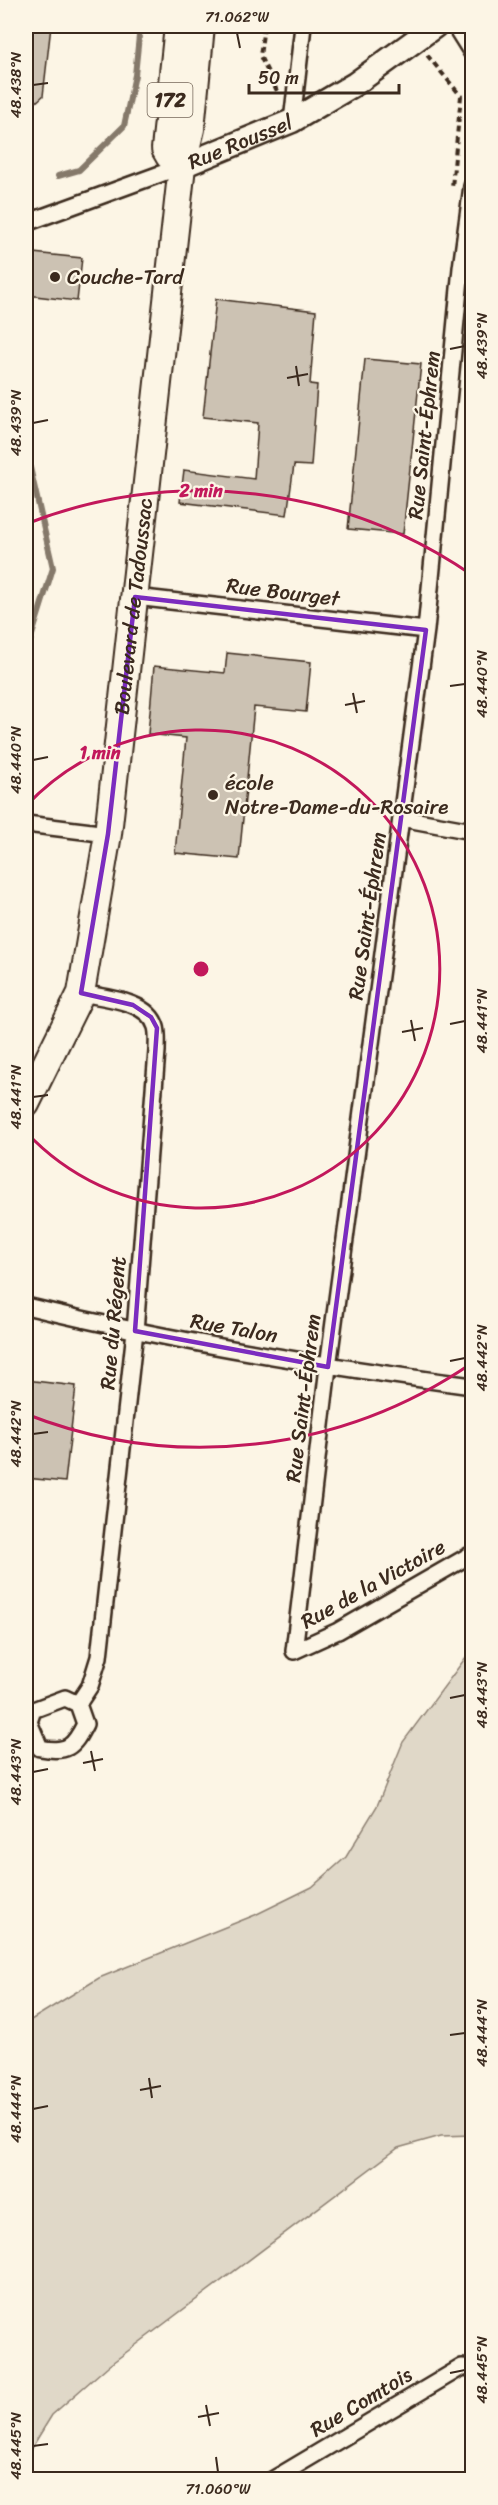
<svg xmlns="http://www.w3.org/2000/svg" width="498" height="2505" viewBox="0 0 498 2505" font-family="Sriracha,sans-serif">
  <style>
    .green { fill: #e0d8c8; stroke: #8e8173; stroke-width: 1.5 }
    .lines { fill: none; stroke-linecap: round; stroke-linejoin: round }
    .stream { stroke: #85796b; stroke-width: 6 }
    .building { fill: #ccc2b3; stroke: #3b2a1e; stroke-width: 1.5 }
    .street-casing { stroke: #3b2a1e; stroke-width: 20 }
    .secondary-casing { stroke: #3b2a1e; stroke-width: 27 }
    .primary-casing { stroke: #3b2a1e; stroke-width: 30 }
    .path { stroke: #3b2a1e; stroke-width: 4; stroke-dasharray: 6 4.5; stroke-linecap: butt }
    .street { stroke: #fcf5e5; stroke-width: 15 }
    .secondary { stroke: #fcf5e5; stroke-width: 22 }
    .primary { stroke: #fcf5e5; stroke-width: 26 }
    .marked { fill: none; stroke: #7b2cbf; stroke-width: 4.5; stroke-linejoin: round }
    .ticks { fill: none; stroke: #3b2a1e; stroke-width: 2 }
    .ring { fill: none; stroke: #c2185b; stroke-width: 3 }
    .poi-dot { fill: #3b2a1e; stroke: #fcf5e5; stroke-width: 2 }
    .labels { text-anchor: middle; dominant-baseline: central; stroke-width: 4.5; stroke-linejoin: round; paint-order: stroke }
    .shield { fill: #fcf5e5; stroke: #75675a; stroke-width: 1.5 }
    .shield-label { font-size: 20px; font-weight: bold; fill: #3b2a1e }
    .street-label { font-size: 21px; fill: #3b2a1e; stroke: #fcf5e5 }
    .poi-label { font-size: 21px; fill: #3b2a1e; stroke: #fcf5e5; text-anchor: start }
    .centre { fill: #c2185b; stroke: #fcf5e5; stroke-width: 3 }
    .ring-label { font-size: 18px; text-anchor: middle; font-weight: bold; fill: #c2185b; stroke: #fcf5e5; stroke-width: 4.5; stroke-linejoin: round; paint-order: stroke }
    .neatline { fill: none; stroke: #3b2a1e; stroke-width: 2 }
    .ticks-label { font-size: 15px; text-anchor: middle; fill: #3b2a1e }
  </style>
  <rect width="100%" height="100%" fill="#fcf5e5"/>
  <filter id="ink" filterUnits="userSpaceOnUse"><feTurbulence type="fractalNoise" baseFrequency=".0167" numOctaves="2"/><feDisplacementMap in="SourceGraphic" scale="12" xChannelSelector="R" yChannelSelector="G"/><feConvolveMatrix kernelMatrix="1 2 1 2 8 2 1 2 1" color-interpolation-filters="sRGB"/></filter>
  <g filter="url(#ink)">
    <path class="green" d="M 472,1649 L 472,2135 L 441,2136 L 398,2148 L 108,2366 L 52,2415 L 26,2457 L 26,2023 L 99,1978 L 255,1915 L 312,1887 L 346,1857 L 377,1806 L 403,1742 Z"/>
    <g class="lines">
      <path class="stream" d="M 58,176 L 79,170 L 124,126 L 135,75 L 140,26
        M 26,450 L 53,568 L 26,654"/>
    </g>
    <path class="building" d="M 26,26 L 51,26 L 43,96 L 26,111 Z
      M 33,253 L 82,258 L 77,301 L 27,295 Z
      M 216,299 L 316,311 L 310,384 L 317,385 L 311,466 L 294,465 L 287,515 L 180,502 L 184,470 L 254,479 L 258,423 L 203,417 Z
      M 365,359 L 421,364 L 403,534 L 348,529 Z
      M 227,653 L 311,662 L 306,712 L 254,707 L 239,859 L 175,853 L 186,738 L 148,734 L 154,666 L 225,673 Z
      M 26,1380 L 76,1386 L 65,1482 L 26,1478 Z"/>
    <g class="lines">
      <defs>
        <path id="street" d="M 455,26 L 472,53
          M 292,121 L 303,26
          M 26,223 L 182,166
          M 135,597 L 426,630
          M 401,818 L 472,831
          M 26,824 L 108,834
          M 26,1306 C 173,1342 322,1366 472,1386
          M 294,1651 L 328,1367 L 426,630 L 461,268 L 472,186
          M 294,1651 L 338,1631 L 472,1554
          M 65,1698 L 78,1704 L 85,1724 C 73,1748 67,1753 40,1748 L 29,1722 L 33,1710 Z
          M 78,1704 L 90,1686 L 99,1657 L 135,1331 L 157,1051 C 157,1043 158,1034 156,1027 C 148,1000 104,998 81,993
          M 272,2480 L 462,2367 L 472,2368"/>
        <g id="secondary">
          <path id="s1" d="M 182,166 L 292,121 L 355,84 L 435,26"/>
        </g>
        <g id="primary">
          <path d="M 178,26 L 165,149 L 169,156 L 182,166"/>
          <path id="s2" d="M 26,1104 L 81,993 L 108,834 L 182,166 L 191,129 L 201,26"/>
        </g>
      </defs>
      <use href="#street" class="street-casing"/>
      <use href="#secondary" class="secondary-casing"/>
      <use href="#primary" class="primary-casing"/>
      <path class="path" d="M 264,26 L 260,56 L 277,91
        M 427,55 L 461,96 L 452,187"/>
      <use href="#street" class="street"/>
      <use href="#secondary" class="secondary"/>
      <use href="#primary" class="primary"/>
    </g>
  </g>
  <path class="marked" d="M 135,597 L 426,630 L 328,1367 L 135,1331 L 157,1028 L 151,1017 L 133,1005 L 81,993 L 108,834 Z"/>
  <path class="ticks" d="M 237,33 L 240,48M 33,85 L 48,83M 450,349 L 465,346M 296,366 L 299,386M 287,378 L 308,374M 33,423 L 48,420M 450,686 L 465,684M 353,693 L 357,713M 345,705 L 365,701M 33,760 L 48,757M 411,1020 L 415,1041M 450,1024 L 465,1021M 402,1032 L 423,1028M 33,1097 L 48,1095M 450,1361 L 465,1358M 33,1434 L 48,1432M 450,1698 L 465,1695M 91,1751 L 95,1771M 83,1763 L 103,1759M 33,1772 L 48,1769M 450,2035 L 465,2033M 149,2078 L 152,2098M 140,2090 L 161,2086M 33,2109 L 48,2106M 450,2373 L 465,2370M 206,2405 L 210,2426M 198,2417 L 219,2413M 33,2446 L 48,2444M 216,2457 L 218,2472"/>
  <g class="ring">
    <path d="M26 806A239 239 0 1 1 26 1132"/>
    <path d="M472 1363A478 478 0 0 1 26 1414M26 524A478 478 0 0 1 472 575"/>
  </g>
  <g class="poi-dot">
    <circle cx="55" cy="277" r="6"/>
    <circle cx="213" cy="795" r="6"/>
  </g>
  <g class="labels">
    <rect class="shield" x="147.5" y="83" width="45" height="34" rx="4.5"/>
    <g class="shield-label">
      <text x="170" y="100">172</text>
    </g>
    <g class="street-label">
      <text stroke="none"><textPath href="#s1" startOffset="63">Rue Roussel</textPath></text>
      <text transform="translate(424 435) rotate(-84)">Rue Saint-Éphrem</text>
      <text transform="translate(283 592) rotate(7)">Rue Bourget</text>
      <text stroke="none"><textPath href="#s2" startOffset="514">Boulevard de Tadoussac</textPath></text>
      <text transform="translate(367 916) rotate(-82)">Rue Saint-Éphrem</text>
      <text transform="translate(113 1323) rotate(-85)">Rue du Régent</text>
      <text transform="translate(234 1328) rotate(10)">Rue Talon</text>
      <text transform="translate(303 1398) rotate(-83)">Rue Saint-Éphrem</text>
      <text transform="translate(373 1584) rotate(-29)">Rue de la Victoire</text>
      <text transform="translate(361 2402) rotate(-31)">Rue Comtois</text>
    </g>
    <g class="poi-label">
      <text x="67" y="277">Couche-Tard</text>
      <text x="225" y="783">école<tspan x="225" dy="24">Notre-Dame-du-Rosaire</tspan></text>
    </g>
  </g>
  <circle cx="201" cy="969" r="9" class="centre"/>
  <g class="ring-label">
    <text x="201" y="497">2 min</text>
    <text x="100" y="759">1 min</text>
  </g>
  <rect width="498" height="2505" fill="none" stroke="#fcf5e5" stroke-width="66"/>
  <path d="M249 84v9h150v-9" fill="none" stroke="#3b2a1e" stroke-width="3"/>
  <text x="258" y="84" font-size="18" fill="#3b2a1e" stroke="#fcf5e5" stroke-width="4.5" paint-order="stroke">50 m</text>
  <rect x="33" y="33" width="432" height="2439" class="neatline"/>
  <g class="ticks-label">
    <text x="237" y="22">71.062°W</text>
    <text transform="translate(16 85) rotate(-90)" y="5">48.438°N</text>
    <text transform="translate(482 346) rotate(-90)" y="5">48.439°N</text>
    <text transform="translate(16 423) rotate(-90)" y="5">48.439°N</text>
    <text transform="translate(482 684) rotate(-90)" y="5">48.440°N</text>
    <text transform="translate(16 760) rotate(-90)" y="5">48.440°N</text>
    <text transform="translate(482 1021) rotate(-90)" y="5">48.441°N</text>
    <text transform="translate(16 1097) rotate(-90)" y="5">48.441°N</text>
    <text transform="translate(482 1358) rotate(-90)" y="5">48.442°N</text>
    <text transform="translate(16 1434) rotate(-90)" y="5">48.442°N</text>
    <text transform="translate(482 1695) rotate(-90)" y="5">48.443°N</text>
    <text transform="translate(16 1772) rotate(-90)" y="5">48.443°N</text>
    <text transform="translate(482 2033) rotate(-90)" y="5">48.444°N</text>
    <text transform="translate(16 2109) rotate(-90)" y="5">48.444°N</text>
    <text transform="translate(482 2370) rotate(-90)" y="5">48.445°N</text>
    <text transform="translate(16 2446) rotate(-90)" y="5">48.445°N</text>
    <text x="218" y="2494">71.060°W</text>
  </g>
</svg>
